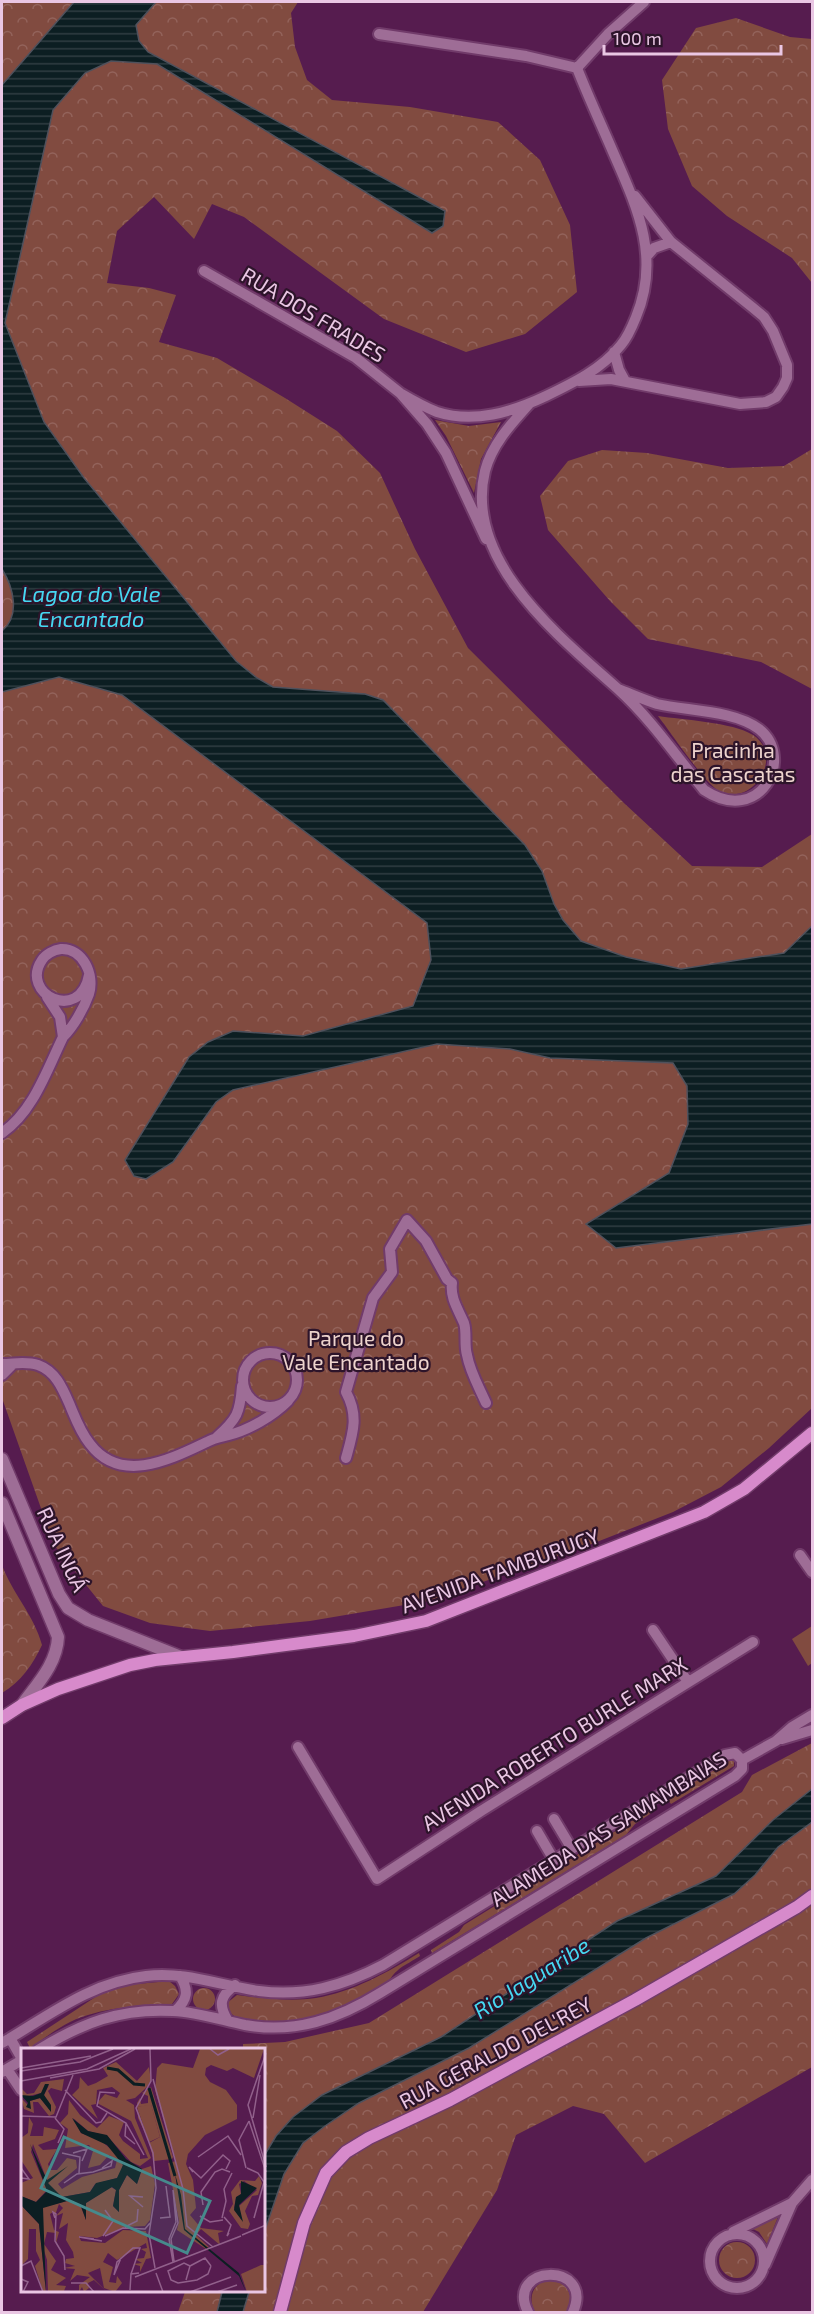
<svg xmlns="http://www.w3.org/2000/svg" width="814" height="2314" viewBox="0 0 814 2314" font-family="'Exo 2',sans-serif">
  <style>
    .green { fill: #814b40 }
    .forest { fill: url(#forest-crowns) }
    .water { fill: url(#water-rules); stroke: #4f515c; stroke-width: 1.5 }
    .lines { fill: none; stroke-linecap: round; stroke-linejoin: round }
    .minor-casing { stroke: #713b6a; stroke-width: 14 }
    .tertiary-casing { stroke: #713b6a; stroke-width: 15 }
    .secondary-casing { stroke: #713b6a; stroke-width: 15 }
    .minor { stroke: #9e6d96; stroke-width: 10 }
    .tertiary { stroke: #9e6d96; stroke-width: 12 }
    .secondary { stroke: #d78acb; stroke-width: 12 }
    .labels { text-anchor: middle; dominant-baseline: central; stroke-width: 4.5; stroke-linejoin: round; paint-order: stroke }
    .street-label { font-size: 21px; fill: #eac7e4; stroke: #2d142a }
    .park-label { font-size: 21px; fill: #edd3cd; stroke: #2d142a }
    .water-label { font-size: 22px; font-style: italic; fill: #46d7f1; stroke: #2d142a }
    .inset-river { fill: none; stroke: #0c1e22; stroke-width: 3 }
    .inset-road { fill: none; stroke: #91608b; stroke-width: 1.5 }
    .view { fill: #468a8c; fill-opacity: 0.15; stroke: #468a8c; stroke-width: 3 }
    .inset-edge { fill: none; stroke: #eac7e4; stroke-width: 3 }
  </style>
  <defs>
    <pattern id="forest-crowns" width="20" height="18" patternUnits="userSpaceOnUse" patternTransform="scale(1.5)"><rect width="20" height="18" fill="#814b40"/><path d="M2 6a3 3 0 1 1 6 0M12 15a3 3 0 1 1 6 0" fill="none" stroke="#93635b"/></pattern>
    <pattern id="water-rules" width="6" height="5" patternUnits="userSpaceOnUse" patternTransform="scale(1.5)"><rect width="6" height="5" fill="#0c1e22"/><path d="M0 2.5h6" fill="none" stroke="#303d42"/></pattern>
  </defs>
  <rect width="100%" height="100%" fill="#561c4f"/>
  <path class="green" d="M 812,1626 L 812,1663 L 808,1666 L 792,1639 Z"/>
  <path class="forest" d="M 2,2 L 74,2 L 2,85 Z
    M 156,2 L 298,2 L 291,13 L 295,47 L 307,80 L 332,100 L 410,107 L 498,122 L 540,160 L 570,225 L 577,292 L 525,334 L 466,352 L 384,319 L 244,217 L 212,204 L 194,239 L 154,197 L 117,231 L 107,283 L 149,288 L 176,295 L 159,342 L 217,358 L 285,398 L 337,431 L 380,473 L 415,549 L 468,648 L 625,804 L 692,866 L 762,867 L 812,834 L 812,926 L 784,953 L 681,969 L 626,957 L 581,941 L 563,920 L 554,904 L 542,871 L 365,694 L 273,687 L 257,678 L 236,661 L 84,478 L 44,422 L 5,323 L 53,110 L 85,73 L 111,60 L 157,64 L 432,233 L 443,226 L 445,211 L 148,52 L 139,41 L 136,25 Z
    M 736,18 L 790,37 L 812,39 L 812,283 L 792,258 L 727,216 L 692,186 L 668,129 L 662,80 L 696,28 Z
    M 435,420 L 469,426 L 501,422 L 481,459 L 474,493 L 446,436 Z
    M 812,449 L 812,689 L 761,662 L 648,639 L 610,601 L 548,530 L 540,496 L 568,461 L 602,450 L 647,453 L 728,468 L 784,466 Z
    M 2,569 C 13,587 21,615 2,631 Z
    M 59,677 L 122,695 L 427,923 L 431,960 L 413,1006 L 303,1036 L 233,1031 L 173,1162 L 216,1102 L 233,1090 L 437,1044 L 510,1049 L 550,1058 L 673,1063 L 687,1086 L 688,1124 L 669,1173 L 586,1224 L 616,1248 L 812,1224 L 812,1408 L 769,1448 L 721,1487 L 673,1512 L 584,1547 L 428,1601 L 310,1621 L 210,1631 L 150,1623 L 103,1606 L 54,1545 L 2,1398 L 2,692 Z
    M 658,716 C 683,720 732,722 753,735 C 785,756 753,808 719,791 C 706,785 669,730 658,716 Z
    M 2,1565 C 12,1593 34,1615 42,1645 C 33,1664 21,1682 2,1693 Z
    M 812,1743 L 812,2067 L 645,2163 L 604,2114 L 573,2106 L 516,2135 L 497,2190 L 423,2312 L 178,2312 L 185,2292 L 264,2292 L 264,2050 L 243,2050 L 243,2044 L 285,2042 L 369,2023 L 742,1792 L 752,1775 Z
    M 731,1757 L 734,1759 L 734,1766 L 671,1804 L 668,1800 L 681,1792 L 693,1778 Z
    M 651,1809 L 653,1812 L 635,1824 L 626,1835 L 432,1953 L 431,1950 L 459,1932 L 464,1925 Z
    M 419,1953 L 420,1956 C 413,1961 403,1965 397,1971 C 392,1975 390,1981 384,1984 C 341,2012 307,2026 254,2020 C 241,2018 229,2019 227,2003 L 237,1995 C 262,1998 290,2002 316,1998 C 353,1992 388,1972 419,1953 Z
    M 169,1981 L 175,1986 L 179,1994 L 172,2004 C 138,2006 101,2007 70,2022 C 56,2029 43,2039 30,2048 L 27,2042 L 100,1994 L 126,1985 Z
    M193 1999a11 11 0 1 1 22 0a11 11 0 1 1-22 0Z
    M 778,2217 L 767,2244 L 759,2232 L 753,2229 Z
    M719 2260a18 18 0 1 1 36 0a18 18 0 1 1-36 0Z
    M 550,2279 C 568,2282 576,2297 566,2312 L 535,2312 C 527,2297 533,2283 550,2279 Z"/>
  <path class="water" d="M 74,2 L 156,2 L 136,25 L 139,41 L 148,52 L 445,211 L 443,226 L 432,233 L 157,64 L 111,61 L 85,73 L 53,110 L 5,323 L 44,422 L 84,478 L 236,661 L 257,678 L 273,687 L 365,694 L 383,700 L 525,845 L 542,871 L 554,904 L 563,920 L 581,941 L 626,957 L 681,969 L 784,953 L 812,926 L 812,1224 L 616,1248 L 586,1224 L 669,1173 L 688,1124 L 687,1086 L 673,1063 L 550,1058 L 510,1049 L 437,1044 L 233,1090 L 216,1102 L 173,1162 L 146,1179 L 134,1176 L 125,1160 L 189,1057 L 208,1042 L 233,1031 L 303,1036 L 413,1006 L 431,960 L 427,923 L 122,695 L 59,677 L 2,692 L 2,631 C 21,615 13,587 2,569 L 2,85 Z
    M 812,1789 L 812,1822 L 778,1847 L 755,1875 L 734,1894 L 646,1938 L 469,2048 L 359,2103 L 325,2126 L 303,2143 L 284,2174 L 264,2233 L 264,2156 L 276,2136 L 293,2117 L 322,2095 L 441,2037 L 617,1921 L 716,1876 L 773,1820 Z
    M 222,2292 L 249,2292 L 243,2312 L 217,2312 Z"/>
  <g class="lines">
    <defs>
      <path id="minor" d="M 379,34 L 526,56 L 577,68
        M 577,68 L 608,34 L 644,2
        M 647,256 L 654,248 L 671,242
        M 204,271 L 356,358 L 400,393 L 427,424 L 446,453 L 486,539
        M 614,352 L 619,370 L 625,381
        M 579,381 L 611,379 L 740,404 L 766,402 L 776,397 L 783,387 L 787,378 L 787,365 L 773,331 L 764,317 L 752,307 L 671,242 L 635,196
        M 400,393 C 412,400 424,407 437,412 C 474,424 512,412 546,396 C 573,383 602,369 621,345 C 628,337 632,327 636,317 C 661,257 637,207 613,152 C 601,124 588,96 577,68
        M 530,403 C 512,423 492,444 485,471 C 463,561 560,637 618,689 C 651,719 676,756 704,790 C 760,827 796,758 759,729 C 734,710 687,711 657,704 C 644,700 631,694 618,689
        M 47,997 L 60,1017 L 63,1037
        M 2,1133 C 33,1112 47,1070 63,1037 C 74,1026 84,1008 89,994 C 95,975 83,948 61,949 C 54,950 46,954 42,960 C 19,994 80,1024 89,975
        M243 1380a27 27 0 1 1 54 0a27 27 0 1 1-54 0Z
        M 2,1364 C 14,1364 26,1361 38,1365 C 55,1371 62,1387 69,1403 C 75,1417 80,1432 90,1444 C 121,1485 171,1459 207,1442 C 214,1438 221,1437 229,1435 C 249,1430 273,1416 288,1401
        M 2,1375 L 13,1364
        M 217,1437 C 237,1419 240,1413 242,1386
        M 346,1458 C 353,1433 359,1416 346,1392 L 373,1298 L 392,1272 L 390,1249 L 407,1220 L 426,1241 L 447,1279 L 452,1283 C 450,1298 458,1309 464,1323 C 467,1332 464,1345 467,1355 C 470,1372 479,1387 486,1403
        M 800,1555 L 812,1572
        M 653,1630 L 688,1682
        M 782,1739 L 812,1730
        M 298,1747 L 377,1879 L 481,1811 L 753,1642
        M 742,1760 L 776,1741 L 792,1727 L 812,1715
        M 554,1819 L 572,1849
        M 537,1831 L 554,1860
        M 175,2011 C 188,2000 189,1990 180,1976
        M 228,2021 C 218,2005 220,1996 235,1985
        M 10,2038 L 22,2059
        M 2,2043 C 48,2016 91,1982 146,1976 C 185,1971 221,1986 259,1991 C 304,1997 343,1986 383,1965 L 725,1755 L 735,1753 L 742,1760 L 742,1769 L 735,1776 L 380,1993 C 338,2019 295,2034 245,2025 C 221,2020 197,2012 173,2011 C 120,2008 82,2023 38,2050
        M 7,2069 L 21,2090
        M 2,2072 L 22,2060
        M 733,2232 L 792,2203
        M710 2261a27 27 0 1 1 54 0a27 27 0 1 1-54 0Z
        M 765,2265 L 792,2203 L 812,2180
        M 528,2312 C 504,2264 595,2261 573,2312"/>
      <path id="tertiary" d="M 2,1459 L 59,1594 L 68,1608 L 88,1620 L 181,1657
        M 2,1503 L 58,1637 C 57,1664 37,1684 22,1705"/>
      <path id="secondary" d="M 2,1718 L 22,1705 L 58,1689 L 130,1665 L 155,1660 L 233,1652 L 354,1636 L 426,1621 L 704,1512 L 744,1489 L 812,1433
        M 280,2312 L 304,2223 L 326,2173 L 346,2152 L 369,2138 L 450,2100 L 635,2000 L 797,1907 L 812,1896"/>
    </defs>
    <use href="#minor" class="minor-casing"/>
    <use href="#tertiary" class="tertiary-casing"/>
    <use href="#secondary" class="secondary-casing"/>
    <use href="#minor" class="minor"/>
    <use href="#tertiary" class="tertiary"/>
    <use href="#secondary" class="secondary"/>
  </g>
  <g class="labels">
    <g class="street-label">
      <text transform="translate(314 314) rotate(31)">RUA DOS FRADES</text>
      <text transform="translate(63 1549) rotate(65)">RUA INGÁ</text>
      <text transform="translate(500 1570) rotate(-20)">AVENIDA TAMBURUGY</text>
      <text transform="translate(554 1743) rotate(-32)">AVENIDA ROBERTO BURLE MARX</text>
      <text transform="translate(608 1828) rotate(-32)">ALAMEDA DAS SAMAMBAIAS</text>
      <text transform="translate(495 2052) rotate(-28)">RUA GERALDO DEL'REY</text>
    </g>
    <g class="park-label">
      <text x="733" y="749">Pracinha<tspan x="733" dy="24">das Cascatas</tspan></text>
      <text x="356" y="1337">Parque do<tspan x="356" dy="24">Vale Encantado</tspan></text>
    </g>
    <g class="water-label">
      <text x="91" y="593">Lagoa do Vale<tspan x="91" dy="25">Encantado</tspan></text>
      <text transform="translate(531 1977) rotate(-32)">Rio Jaguaribe</text>
    </g>
  </g>
  <g transform="translate(21 2048)">
    <rect width="244" height="244" fill="#561c4f"/>
    <path d="M 130,56 L 139,89 L 128,94 L 116,59 ZM 240,217 L 244,217 L 244,244 L 226,244 L 220,226 Z" fill="#814b40"/>
    <path d="M 179,1 L 243,1 L 233,30 L 212,20 L 206,23 L 190,17 L 185,20 L 184,27 L 189,34 L 205,42 L 216,57 L 216,71 L 184,87 L 167,106 L 165,116 L 172,132 L 175,160 L 169,167 L 180,180 L 203,183 L 197,185 L 199,197 L 180,181 L 175,187 L 188,199 L 185,201 L 156,182 L 158,173 L 147,115 L 155,113 L 134,42 L 136,20 L 141,15 L 172,20 ZM 95,14 L 116,33 L 128,19 L 130,33 L 125,40 L 114,50 L 105,52 L 113,57 L 114,70 L 130,110 L 119,118 L 110,114 L 86,88 L 67,83 L 52,70 L 60,85 L 79,92 L 97,107 L 102,117 L 100,124 L 96,130 L 74,136 L 69,144 L 41,149 L 29,140 L 12,96 L 10,104 L 26,142 L 15,154 L 0,148 L 0,135 L 12,130 L 0,112 L 0,90 L 7,85 L 8,69 L 12,76 L 9,88 L 22,88 L 23,79 L 38,82 L 34,91 L 17,97 L 22,102 L 36,101 L 27,116 L 29,122 L 36,122 L 46,110 L 55,112 L 56,120 L 37,136 L 41,141 L 61,129 L 94,120 L 96,112 L 88,107 L 79,117 L 67,120 L 72,103 L 68,97 L 44,100 L 47,81 L 39,75 L 47,66 L 48,52 L 59,67 L 76,80 L 88,68 L 103,74 L 98,87 L 102,93 L 119,106 L 119,111 L 127,110 L 110,73 L 76,55 L 84,46 L 96,50 L 99,45 L 91,39 L 76,42 L 75,56 L 70,57 L 77,71 L 51,47 L 58,40 L 59,29 L 67,38 L 75,35 L 87,28 L 82,20 ZM 43,31 L 41,43 L 30,40 L 27,43 L 35,59 L 33,66 L 28,68 L 17,54 L 12,54 L 13,65 L 3,61 L 0,50 L 9,59 L 9,53 L 19,50 L 30,63 L 23,47 L 28,37 L 20,45 L 4,49 L 0,47 L 0,40 L 6,46 L 13,45 L 20,34 ZM 130,39 L 152,109 L 151,111 L 133,113 L 128,95 L 139,89 L 130,57 L 116,59 L 125,87 L 117,70 L 116,55 L 119,50 L 120,56 L 127,55 L 127,48 L 121,45 ZM 130,118 L 134,136 L 129,172 L 124,178 L 105,179 L 76,190 L 58,188 L 60,193 L 84,195 L 102,182 L 125,183 L 130,210 L 125,211 L 119,224 L 119,218 L 112,216 L 121,215 L 114,211 L 123,210 L 125,204 L 120,201 L 126,200 L 125,195 L 96,212 L 87,205 L 82,214 L 92,219 L 88,234 L 95,235 L 96,228 L 101,235 L 94,244 L 83,240 L 79,220 L 67,225 L 86,244 L 73,232 L 67,235 L 68,240 L 63,244 L 61,239 L 58,244 L 58,237 L 69,229 L 56,227 L 49,233 L 54,221 L 42,220 L 54,218 L 44,215 L 45,211 L 53,210 L 52,204 L 45,192 L 47,175 L 38,181 L 42,165 L 35,168 L 42,160 L 38,156 L 33,170 L 32,164 L 29,166 L 33,182 L 38,184 L 35,195 L 35,185 L 26,184 L 23,196 L 35,213 L 30,222 L 45,230 L 35,237 L 45,238 L 43,243 L 27,244 L 26,212 L 21,196 L 22,159 L 46,153 L 59,156 L 65,172 L 65,155 L 90,139 L 95,142 L 92,158 L 98,164 L 98,142 L 106,127 L 116,136 L 121,121 ZM 238,128 L 241,135 L 237,147 L 231,148 L 224,163 L 229,176 L 227,181 L 220,180 L 208,163 L 212,156 L 210,144 L 219,132 L 234,133 ZM 223,133 L 236,142 L 218,158 L 220,171 L 213,160 L 215,150 L 220,146 L 218,136 ZM 0,157 L 18,176 L 25,244 L 22,244 L 14,218 L 19,212 L 15,203 L 15,181 L 8,181 L 7,211 L 0,218 Z" fill="#814b40" fill-rule="evenodd"/>
    <path d="M 24,36 L 28,36 L 23,47 L 30,57 L 30,64 L 19,50 L 9,53 L 10,61 L 5,59 L 7,55 L 0,47 L 12,48 L 20,45 ZM 51,70 L 67,83 L 86,87 L 105,111 L 121,121 L 116,136 L 106,127 L 98,142 L 98,164 L 92,158 L 95,142 L 91,139 L 65,155 L 65,172 L 59,156 L 46,153 L 22,160 L 25,244 L 18,176 L 0,157 L 0,148 L 15,154 L 26,143 L 9,96 L 26,132 L 47,118 L 27,135 L 41,149 L 69,144 L 75,135 L 96,130 L 102,117 L 86,97 L 60,85 ZM 154,126 L 160,147 L 164,181 L 218,225 L 225,244 L 218,228 L 163,182 ZM 220,133 L 236,140 L 218,157 L 222,174 L 213,162 L 215,149 L 220,146 Z" fill="#0c1e22"/>
    <path class="inset-river" d="M 86,20 L 97,22 L 113,36 L 124,37M 128,40 L 154,128"/>
    <path class="inset-road" d="M 129,1 L 130,33 L 115,60 L 132,105 L 135,140 L 128,186 L 134,220M 189,1 L 197,7 L 208,1M 245,5 L 227,57 L 245,119M 0,20 L 70,8M 0,23 L 59,14 L 92,1M 29,30 L 78,21 L 114,1M 132,31 L 162,141 L 166,178 L 192,199M 0,33 L 66,21 L 110,1M 44,42 L 75,75 L 80,74 L 86,65M 94,45 L 79,44 L 76,58 L 105,75 L 123,107M 0,68 L 35,69 L 52,27M 34,70 L 43,81 L 37,95M 232,70 L 239,27M 228,73 L 245,124M 105,75 L 104,88 L 114,96M 41,105 L 59,109 L 58,125M 52,105 L 66,101 L 61,113M 177,109 L 207,88 L 220,107M 0,120 L 8,131 L 0,130M 225,120 L 218,92 L 228,73M 226,120 L 237,125 L 245,137M 172,124 L 168,119 L 180,130 L 202,107 L 209,113 L 205,121M 43,135 L 56,126 L 72,124 L 90,118 L 91,113 L 81,120M 182,157 L 180,144 L 194,124 L 201,121 L 209,124M 122,159 L 109,148 L 122,149M 203,169 L 210,177 L 206,188 L 208,185M 34,170 L 32,164 L 35,166 L 34,193 L 43,208 L 44,222M 139,170 L 149,169 L 145,138M 201,170 L 205,153 L 203,141 L 211,125M 233,170 L 243,134M 182,171 L 179,168 L 189,174 L 202,172M 104,179 L 116,173 L 117,161M 221,187 L 245,177M 82,188 L 92,173 L 84,162M 84,188 L 102,180 L 124,181 L 129,175M 73,191 L 58,189 L 81,193M 100,210 L 93,227 L 96,214 L 112,200 L 119,200 L 110,226M 152,214 L 148,191 L 155,174 L 152,142 L 157,175 L 150,191 L 153,213M 0,218 L 10,213 L 22,244M 169,218 L 184,210 L 190,218M 135,225 L 142,244M 114,229 L 220,188M 0,231 L 7,234 L 2,244M 50,235 L 65,235 L 73,244M 157,235 L 150,232 L 147,223 L 163,215 L 169,218 L 165,232M 157,235 L 176,232 L 187,226 L 190,218M 109,242 L 110,226 L 118,225M 169,244 L 210,229M 196,244 L 216,237"/>
    <path class="view" d="M 43,89 L 189,153 L 166,205 L 20,140 Z"/>
    <rect width="244" height="244" class="inset-edge"/>
  </g>
  <rect width="814" height="2314" fill="none" stroke="#eac7e4" stroke-width="6"/>
  <path d="M604 45v9h177v-9" fill="none" stroke="#eac7e4" stroke-width="3"/>
  <text x="613" y="45" font-size="18" fill="#eac7e4" stroke="#2d142a" stroke-width="4.5" paint-order="stroke">100 m</text>
</svg>
